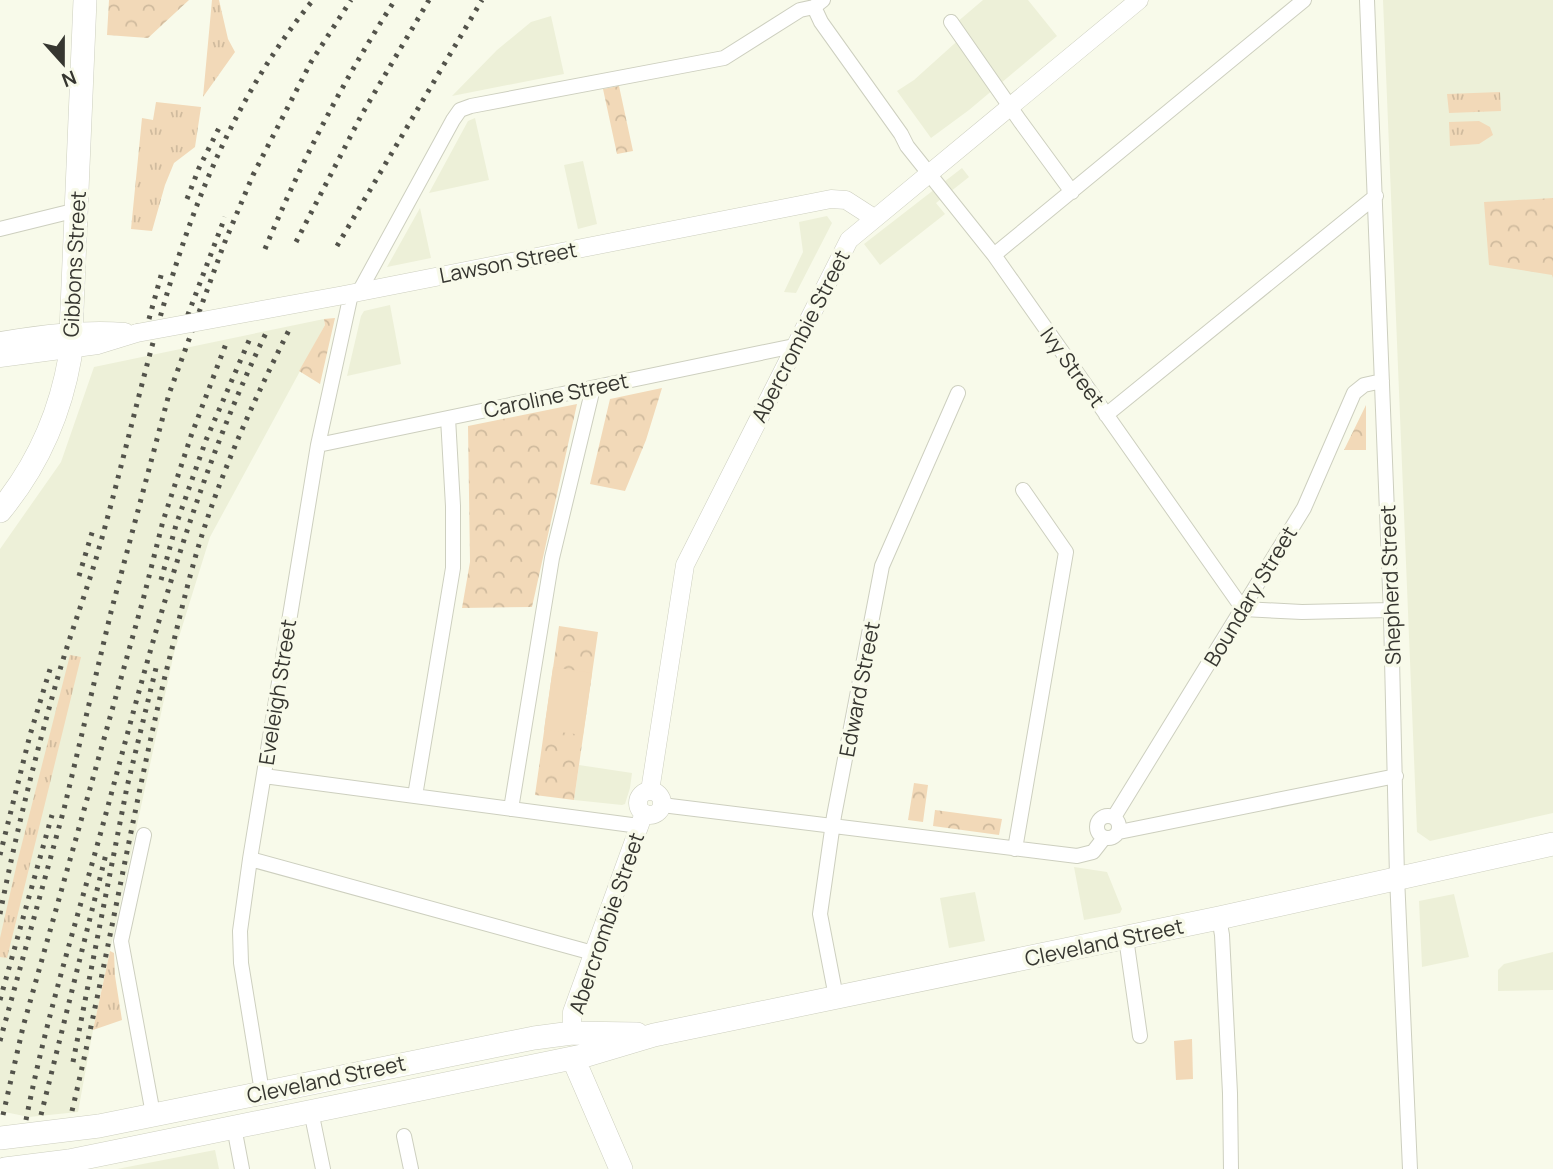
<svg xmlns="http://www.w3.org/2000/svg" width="1553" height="1169" viewBox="0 0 1553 1169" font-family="Manrope,sans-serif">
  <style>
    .built { fill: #edf0d8 }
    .grass { fill: url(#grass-tufts) }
    .park { fill: url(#park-crowns) }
    .pitch { fill: #f2d9b8 }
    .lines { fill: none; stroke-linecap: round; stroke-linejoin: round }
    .minor-casing { stroke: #cdcfbf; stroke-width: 16 }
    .tertiary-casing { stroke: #cdcfbf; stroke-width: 19 }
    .primary-casing { stroke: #cdcfbf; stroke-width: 24 }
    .minor { stroke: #fff; stroke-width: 14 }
    .tertiary { stroke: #fff; stroke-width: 18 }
    .primary { stroke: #fff; stroke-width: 23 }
    .rail { stroke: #53534b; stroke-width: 5; stroke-dasharray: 3.5 7; stroke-linecap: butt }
    .tertiary-bridge-casing { stroke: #cdcfbf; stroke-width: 19; stroke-linecap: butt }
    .tertiary-bridge { stroke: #fff; stroke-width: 18 }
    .labels { text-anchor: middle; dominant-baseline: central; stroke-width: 7; stroke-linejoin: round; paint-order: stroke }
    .street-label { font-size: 21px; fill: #363630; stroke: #f8faea }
  </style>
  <defs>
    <pattern id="grass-tufts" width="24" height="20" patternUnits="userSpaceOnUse" patternTransform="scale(1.75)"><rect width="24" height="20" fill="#f2d9b8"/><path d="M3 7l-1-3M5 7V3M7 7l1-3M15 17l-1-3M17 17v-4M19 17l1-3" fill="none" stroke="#d0bb9e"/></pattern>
    <pattern id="park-crowns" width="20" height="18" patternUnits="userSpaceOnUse" patternTransform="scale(1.75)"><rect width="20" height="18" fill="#f2d9b8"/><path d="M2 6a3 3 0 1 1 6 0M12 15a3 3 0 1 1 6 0" fill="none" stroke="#d0bb9e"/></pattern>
  </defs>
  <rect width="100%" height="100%" fill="#f8faea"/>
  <path class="built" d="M 983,0 L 1028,0 L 1057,36 L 969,110 L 931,138 L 897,91 L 914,80 L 964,35 L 956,23 Z
    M 1383,0 L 1553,0 L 1553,813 L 1430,841 L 1417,832 Z
    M 551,16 L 564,74 L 452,96 L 497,50 L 531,22 Z
    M 475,118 L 489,180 L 429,193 L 468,121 Z
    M 583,161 L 597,224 L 578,229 L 564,165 Z
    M 962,168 L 969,177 L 936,203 L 945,214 L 880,265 L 864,244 Z
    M 420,208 L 431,258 L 387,267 Z
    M 827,216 L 832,223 L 796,293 L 784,292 L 803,252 L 799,222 Z
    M 390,305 L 401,364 L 347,376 L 361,316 L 364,311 Z
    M 324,319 L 325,325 L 210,537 L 174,653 L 93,1030 L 78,1112 L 29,1117 L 0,1111 L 0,549 L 61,462 L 94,367 Z
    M 579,765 L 632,773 L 630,788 L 625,804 L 622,805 L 574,800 Z
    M 1074,867 L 1107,872 L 1122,909 L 1120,913 L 1084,920 Z
    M 975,892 L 985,941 L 949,948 L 940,898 Z
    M 1454,894 L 1469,957 L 1422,967 L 1419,901 Z
    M 1553,952 L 1553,990 L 1498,991 L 1498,970 L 1504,964 Z
    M 215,1150 L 219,1169 L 117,1169 Z"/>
  <path class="grass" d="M 212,0 L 219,0 L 228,39 L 235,52 L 203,97 Z
    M 1500,92 L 1501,111 L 1449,113 L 1447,94 Z
    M 156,102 L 201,107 L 195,147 L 174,163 L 165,185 L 152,231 L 131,229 L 142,118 L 153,120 Z
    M 1479,121 L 1490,127 L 1493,135 L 1479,144 L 1450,146 L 1449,122 Z
    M 70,655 L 81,657 L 7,958 L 0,957 L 0,938 L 17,863 Z
    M 110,951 L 114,953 L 115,976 L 122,1020 L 93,1030 Z"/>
  <path class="park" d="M 109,0 L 189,0 L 148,38 L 107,35 Z
    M 619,86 L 633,151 L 617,154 L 603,89 Z
    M 1553,198 L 1553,278 L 1552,275 L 1489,265 L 1484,202 Z
    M 335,318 L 320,384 L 299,371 L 325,325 L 324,319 Z
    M 662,388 L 646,440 L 625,491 L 590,484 L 610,399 Z
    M 577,404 L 532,607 L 462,608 L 470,562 L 468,426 Z
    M 1366,405 L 1366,450 L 1344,450 Z
    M 559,626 L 598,632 L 574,800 L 535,795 Z
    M 914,783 L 928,785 L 923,822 L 908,820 Z
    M 935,810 L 1002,819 L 999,835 L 933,826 Z"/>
  <path class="pitch" d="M 553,667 L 592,673 L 583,735 L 544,730 Z
    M 1192,1039 L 1193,1079 L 1176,1080 L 1174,1041 Z"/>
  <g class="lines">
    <defs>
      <path id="minor" d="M 1367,0 L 1391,615 L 1397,877 L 1410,1169
        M 814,7 L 821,22 L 901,134 L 907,146 L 994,255 L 1243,609 L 1302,612 L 1391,610
        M 951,22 L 1020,121 L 1072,192
        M 0,229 L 77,210
        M 994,255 L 1304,0
        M 359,292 L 453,120 L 460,110 L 471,106 L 724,58 L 800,10 L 814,7 L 823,0
        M 1106,415 L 1376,196
        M 318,445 L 794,346
        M 264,776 L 639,826
        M 415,796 L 453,568 L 453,506 L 448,418
        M 662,805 L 1077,856 L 1093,852 L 1104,838
        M 511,809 L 552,558 L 593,388
        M1097 827a11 11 0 1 1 22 0a11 11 0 1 1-22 0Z
        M 1114,817 L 1304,508 L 1354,393 L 1364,385 L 1382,381
        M 1119,832 L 1396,776
        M 144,835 L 121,941 L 153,1114
        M 1015,849 L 1066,552 L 1023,490
        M 250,859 L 593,953
        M 1219,918 L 1222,935 L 1230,1093 L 1231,1169
        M 1126,938 L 1140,1036
        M 836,997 L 820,914 L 834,816 L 882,566 L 958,393
        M 262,1092 L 241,963 L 240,931 L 250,859 L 318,445 L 351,294
        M 311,1111 L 323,1169
        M 234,1127 L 242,1169
        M 404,1136 L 411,1169"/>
      <path id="tertiary" d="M 344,295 L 831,199 L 846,200 L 874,218
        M 0,341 C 42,334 83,329 125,332
        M 0,358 L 98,345 L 137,333
        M 650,791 L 685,565 L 849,240 L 1139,0
        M638 803a12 12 0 1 1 24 0a12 12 0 1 1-24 0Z
        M 572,1033 L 572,1012 L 644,813"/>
      <path id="primary" d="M 0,511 C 38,465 60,415 70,357 L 85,0
        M 573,1058 L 621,1169
        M 0,1138 L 99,1126 L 534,1038 L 572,1033 L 637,1034
        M 5,1169 L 69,1161 L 587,1055 L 654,1035 L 1219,918 L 1553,844"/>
    </defs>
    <use href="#minor" class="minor-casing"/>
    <use href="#tertiary" class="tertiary-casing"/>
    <use href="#primary" class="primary-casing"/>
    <use href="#minor" class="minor"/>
    <use href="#tertiary" class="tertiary"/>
    <use href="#primary" class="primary"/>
    <path class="rail" d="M 187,199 L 199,168 L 220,126
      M 296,242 L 362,114 L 429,0
      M 337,246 L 482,0
      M 265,249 C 301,162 344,79 395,0
      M 149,319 L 162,272
      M 184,325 L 225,217
      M 79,576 L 94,526
      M 161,580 L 176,525 L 206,440 L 251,336
      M 0,855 L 30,735 L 51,666
      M 0,914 C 16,833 36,753 59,673 C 71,632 86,593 98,552 C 154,355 179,165 313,0
      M 0,1000 L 52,815
      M 0,1041 L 64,809 L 111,612 L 169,394 L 224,244 L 253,175 L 311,62 L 351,0
      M 73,1062 L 127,787 L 156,668
      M 72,1111 C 106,967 131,820 165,676 C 177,630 187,583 201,538 C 224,465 256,396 290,328
      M 3,1115 L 23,1027 L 143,600 L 163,521 L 191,436 L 227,341
      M 41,1115 L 106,854
      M 26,1120 C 47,1013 80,910 108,806 C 151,646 193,483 266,333"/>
    <defs>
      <path id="tertiary-bridge" d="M 137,333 L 344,295"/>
    </defs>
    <use href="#tertiary-bridge" class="tertiary-bridge-casing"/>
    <use href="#tertiary-bridge" class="tertiary-bridge"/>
  </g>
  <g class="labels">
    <g class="street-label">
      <text transform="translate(508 262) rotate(-11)">Lawson Street</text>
      <text transform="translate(74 264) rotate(-87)">Gibbons Street</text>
      <text transform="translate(800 336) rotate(-63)">Abercrombie Street</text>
      <text transform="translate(1073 367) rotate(54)">Ivy Street</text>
      <text transform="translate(556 395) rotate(-12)">Caroline Street</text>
      <text transform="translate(1390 585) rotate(-92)">Shepherd Street</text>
      <text transform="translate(1250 596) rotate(-59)">Boundary Street</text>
      <text transform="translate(859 689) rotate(-79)">Edward Street</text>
      <text transform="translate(277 692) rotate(-81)">Eveleigh Street</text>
      <text transform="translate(606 923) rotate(-71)">Abercrombie Street</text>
      <text transform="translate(1104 942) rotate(-12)">Cleveland Street</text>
      <text transform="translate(326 1079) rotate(-12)">Cleveland Street</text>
    </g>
  </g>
  <g transform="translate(63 63) rotate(159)" stroke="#f8faea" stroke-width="5" paint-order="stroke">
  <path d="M0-5L12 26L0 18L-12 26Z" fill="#363630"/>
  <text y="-10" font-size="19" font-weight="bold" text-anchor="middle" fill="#363630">N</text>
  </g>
</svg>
